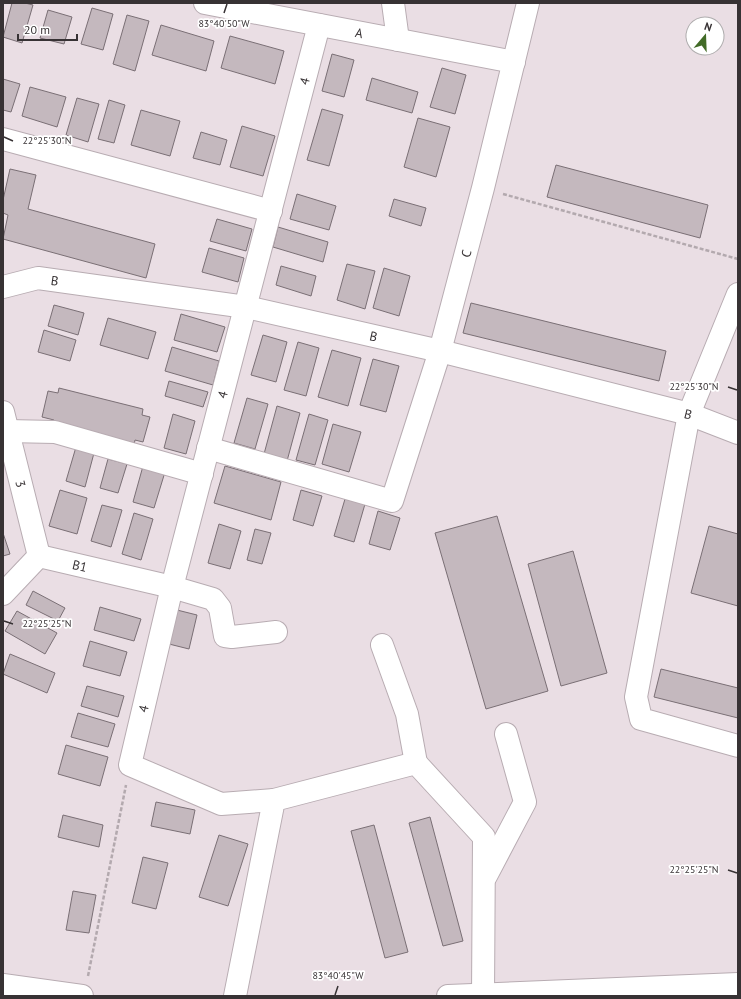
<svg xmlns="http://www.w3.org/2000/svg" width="741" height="999" viewBox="0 0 741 999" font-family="'PT Sans',sans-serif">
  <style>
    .building { fill: #c4b8be; stroke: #7a6f75 }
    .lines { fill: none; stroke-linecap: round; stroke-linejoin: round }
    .minor-casing { stroke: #b8acb2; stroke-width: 24 }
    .path { stroke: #b3a9ae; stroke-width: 2.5; stroke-dasharray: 4 2; stroke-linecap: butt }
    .minor { stroke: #fff; stroke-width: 22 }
    .ticks { fill: none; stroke: #373234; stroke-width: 1.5 }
    .labels { text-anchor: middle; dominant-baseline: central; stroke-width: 3.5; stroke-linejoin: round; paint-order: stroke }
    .street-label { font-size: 13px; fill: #373234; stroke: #fff }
    .ticks-label { font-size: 10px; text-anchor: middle; fill: #373234; stroke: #fff; stroke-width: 3.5; stroke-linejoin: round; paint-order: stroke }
  </style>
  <rect width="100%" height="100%" fill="#eadee4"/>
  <path class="building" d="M 12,3 L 25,3 L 33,5 L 22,43 L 3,37 Z
    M 92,8 L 113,14 L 103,50 L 81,44 Z
    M 48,10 L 72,17 L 64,44 L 40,38 Z
    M 127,15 L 149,21 L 135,71 L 113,64 Z
    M 161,25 L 214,41 L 206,71 L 152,55 Z
    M 230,36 L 284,51 L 275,84 L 221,68 Z
    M 332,54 L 354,60 L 344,97 L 322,91 Z
    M 442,68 L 466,75 L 455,114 L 430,107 Z
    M 372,78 L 418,92 L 412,113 L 366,100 Z
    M 3,79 L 20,84 L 11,112 L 3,110 Z
    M 30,87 L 66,97 L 57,127 L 22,116 Z
    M 77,98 L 99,104 L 88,142 L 66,135 Z
    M 109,100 L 125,105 L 114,143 L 98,139 Z
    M 322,109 L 343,115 L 329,166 L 307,160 Z
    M 141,110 L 180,121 L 170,156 L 131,145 Z
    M 418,118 L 450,127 L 436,177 L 404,167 Z
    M 242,126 L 275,136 L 263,176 L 230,167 Z
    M 201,132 L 227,140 L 220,165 L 193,158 Z
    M 556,165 L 708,205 L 700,238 L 547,197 Z
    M 10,169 L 36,175 L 28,209 L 155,244 L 146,278 L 3,239 L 8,215 L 3,213 L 3,200 Z
    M 297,194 L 336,206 L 329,230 L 290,219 Z
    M 394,199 L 426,208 L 421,226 L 389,216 Z
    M 217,219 L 252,229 L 246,251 L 210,241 Z
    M 278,227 L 328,242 L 323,262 L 273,247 Z
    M 209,248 L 244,258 L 238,282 L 202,272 Z
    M 347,264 L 375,271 L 365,309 L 337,300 Z
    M 281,266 L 316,276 L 311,296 L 276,285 Z
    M 384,268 L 410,276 L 399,316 L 373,308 Z
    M 471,303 L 666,351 L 659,381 L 463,333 Z
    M 54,305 L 84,313 L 78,335 L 48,326 Z
    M 181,314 L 225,327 L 217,352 L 174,340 Z
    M 108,318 L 156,332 L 148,359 L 100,345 Z
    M 44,330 L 76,340 L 70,361 L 38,352 Z
    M 263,335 L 287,342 L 276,382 L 251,375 Z
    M 298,342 L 319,348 L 306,396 L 284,390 Z
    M 172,347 L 219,361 L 213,385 L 165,371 Z
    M 332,350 L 361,358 L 348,406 L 318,397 Z
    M 373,359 L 399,366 L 386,412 L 360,405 Z
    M 169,381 L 208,392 L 203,407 L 165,396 Z
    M 59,388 L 143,409 L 142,415 L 150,417 L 143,442 L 135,440 L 134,445 L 52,425 L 54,420 L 42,417 L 48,391 L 58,393 Z
    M 247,398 L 268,404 L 255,449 L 234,443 Z
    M 277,406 L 300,413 L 287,461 L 264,454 Z
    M 173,414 L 195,421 L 186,454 L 164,448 Z
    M 309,414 L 328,420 L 315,465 L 296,460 Z
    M 333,424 L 361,432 L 349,472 L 322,464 Z
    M 76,447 L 94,453 L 85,487 L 66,481 Z
    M 108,459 L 127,464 L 118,493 L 100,488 Z
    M 143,466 L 165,472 L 154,508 L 133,502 Z
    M 225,466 L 281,482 L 271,520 L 214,503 Z
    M 60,490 L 87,498 L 77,534 L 49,526 Z
    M 301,490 L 322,496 L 313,526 L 293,520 Z
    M 345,499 L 365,504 L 354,542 L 334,536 Z
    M 102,505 L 122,510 L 111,547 L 91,541 Z
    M 378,511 L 400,518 L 390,550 L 369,544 Z
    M 134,513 L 153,519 L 141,560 L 122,554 Z
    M 497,516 L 548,691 L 486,709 L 435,533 Z
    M 219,524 L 241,531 L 230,569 L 208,563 Z
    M 709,526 L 738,534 L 738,606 L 691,593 Z
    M 255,529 L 271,533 L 262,564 L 247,560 Z
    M 3,533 L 10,554 L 3,556 Z
    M 573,551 L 607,673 L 561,686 L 528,564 Z
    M 33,591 L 65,608 L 58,621 L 26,605 Z
    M 100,607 L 141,619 L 134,641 L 94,630 Z
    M 177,610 L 197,615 L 189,649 L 169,644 Z
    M 17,611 L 57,633 L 45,654 L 5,631 Z
    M 90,641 L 127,652 L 120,676 L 83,666 Z
    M 10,654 L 55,673 L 47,693 L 3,674 Z
    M 661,669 L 738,688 L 738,718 L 654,697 Z
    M 87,686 L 124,696 L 118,717 L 81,706 Z
    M 78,713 L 115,724 L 108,747 L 71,737 Z
    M 66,745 L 108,757 L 100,786 L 58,774 Z
    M 156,802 L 195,810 L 190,834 L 151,826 Z
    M 63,815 L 103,825 L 99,847 L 58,837 Z
    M 430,817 L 463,941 L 443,946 L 409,823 Z
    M 374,825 L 408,952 L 385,958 L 351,831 Z
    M 219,835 L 248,844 L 228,906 L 199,897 Z
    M 143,857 L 168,863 L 156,909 L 132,903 Z
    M 73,891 L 96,895 L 89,933 L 66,930 Z"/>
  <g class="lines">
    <defs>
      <g id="minor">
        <path id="s1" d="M 205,3 L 514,62"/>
        <path d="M 393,3 L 398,40"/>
        <path d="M 3,139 L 271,211"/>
        <path id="s2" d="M 3,287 L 38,278 L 246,307 L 440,351 L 689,414 L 738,433"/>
        <path d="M 738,294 L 689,414 L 636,697 L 641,719 L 738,746"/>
        <path id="s3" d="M 3,412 L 39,556"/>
        <path d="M 7,431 L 55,432 L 202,474"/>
        <path id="s4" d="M 208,448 L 392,501 L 440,351 L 483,188 L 528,3"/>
        <path id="s5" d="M 39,556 L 172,587 L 213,599 L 220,608 L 225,636 L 232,637 L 276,632"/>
        <path d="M 3,594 L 39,556"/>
        <path d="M 382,645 L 407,714 L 416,763"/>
        <path id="s6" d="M 274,800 L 221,804 L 130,765 L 172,587 L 319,25"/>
        <path d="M 486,876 L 525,802 L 506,734"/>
        <path d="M 3,985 L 82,996"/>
        <path d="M 235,996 L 274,800 L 416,763 L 484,837 L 483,996"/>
        <path d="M 448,996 L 738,984"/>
      </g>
    </defs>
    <use href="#minor" class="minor-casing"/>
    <path class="path" d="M 503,194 L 738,259
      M 88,976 L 126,785"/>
    <use href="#minor" class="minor"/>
  </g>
  <path class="ticks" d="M 224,13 L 227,4M 4,137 L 13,141M 728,387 L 737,390M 4,621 L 13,624M 728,870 L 737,873M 335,995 L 338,986"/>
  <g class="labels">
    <g class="street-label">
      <text stroke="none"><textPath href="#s1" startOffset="157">A</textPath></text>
      <text stroke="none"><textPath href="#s6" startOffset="858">4</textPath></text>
      <text stroke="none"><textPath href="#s4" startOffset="450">C</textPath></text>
      <text stroke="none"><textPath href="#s2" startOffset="53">B</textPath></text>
      <text stroke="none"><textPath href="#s2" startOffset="377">B</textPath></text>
      <text stroke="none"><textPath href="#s6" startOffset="534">4</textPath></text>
      <text stroke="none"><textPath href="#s2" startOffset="701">B</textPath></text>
      <text stroke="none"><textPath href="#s3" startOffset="74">3</textPath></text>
      <text stroke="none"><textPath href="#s5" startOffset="42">B1</textPath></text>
      <text stroke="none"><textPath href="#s6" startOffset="210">4</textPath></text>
    </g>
  </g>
  <g class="ticks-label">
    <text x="224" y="27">83°40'50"W</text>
    <text x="47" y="144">22°25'30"N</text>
    <text x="694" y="390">22°25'30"N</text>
    <text x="47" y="627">22°25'25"N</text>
    <text x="694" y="873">22°25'25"N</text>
    <text x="338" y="979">83°40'45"W</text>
  </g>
  <rect width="741" height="999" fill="none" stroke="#373234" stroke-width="8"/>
  <g transform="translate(705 36) rotate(19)"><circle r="19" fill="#ffffff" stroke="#afadae"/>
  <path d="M0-3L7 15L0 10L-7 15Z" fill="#426b27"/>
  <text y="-6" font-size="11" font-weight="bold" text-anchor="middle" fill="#373234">N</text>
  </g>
  <path d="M18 34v6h59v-6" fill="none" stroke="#373234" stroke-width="2"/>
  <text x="24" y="34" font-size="12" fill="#373234" stroke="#ffffff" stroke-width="3" paint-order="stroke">20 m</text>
</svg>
